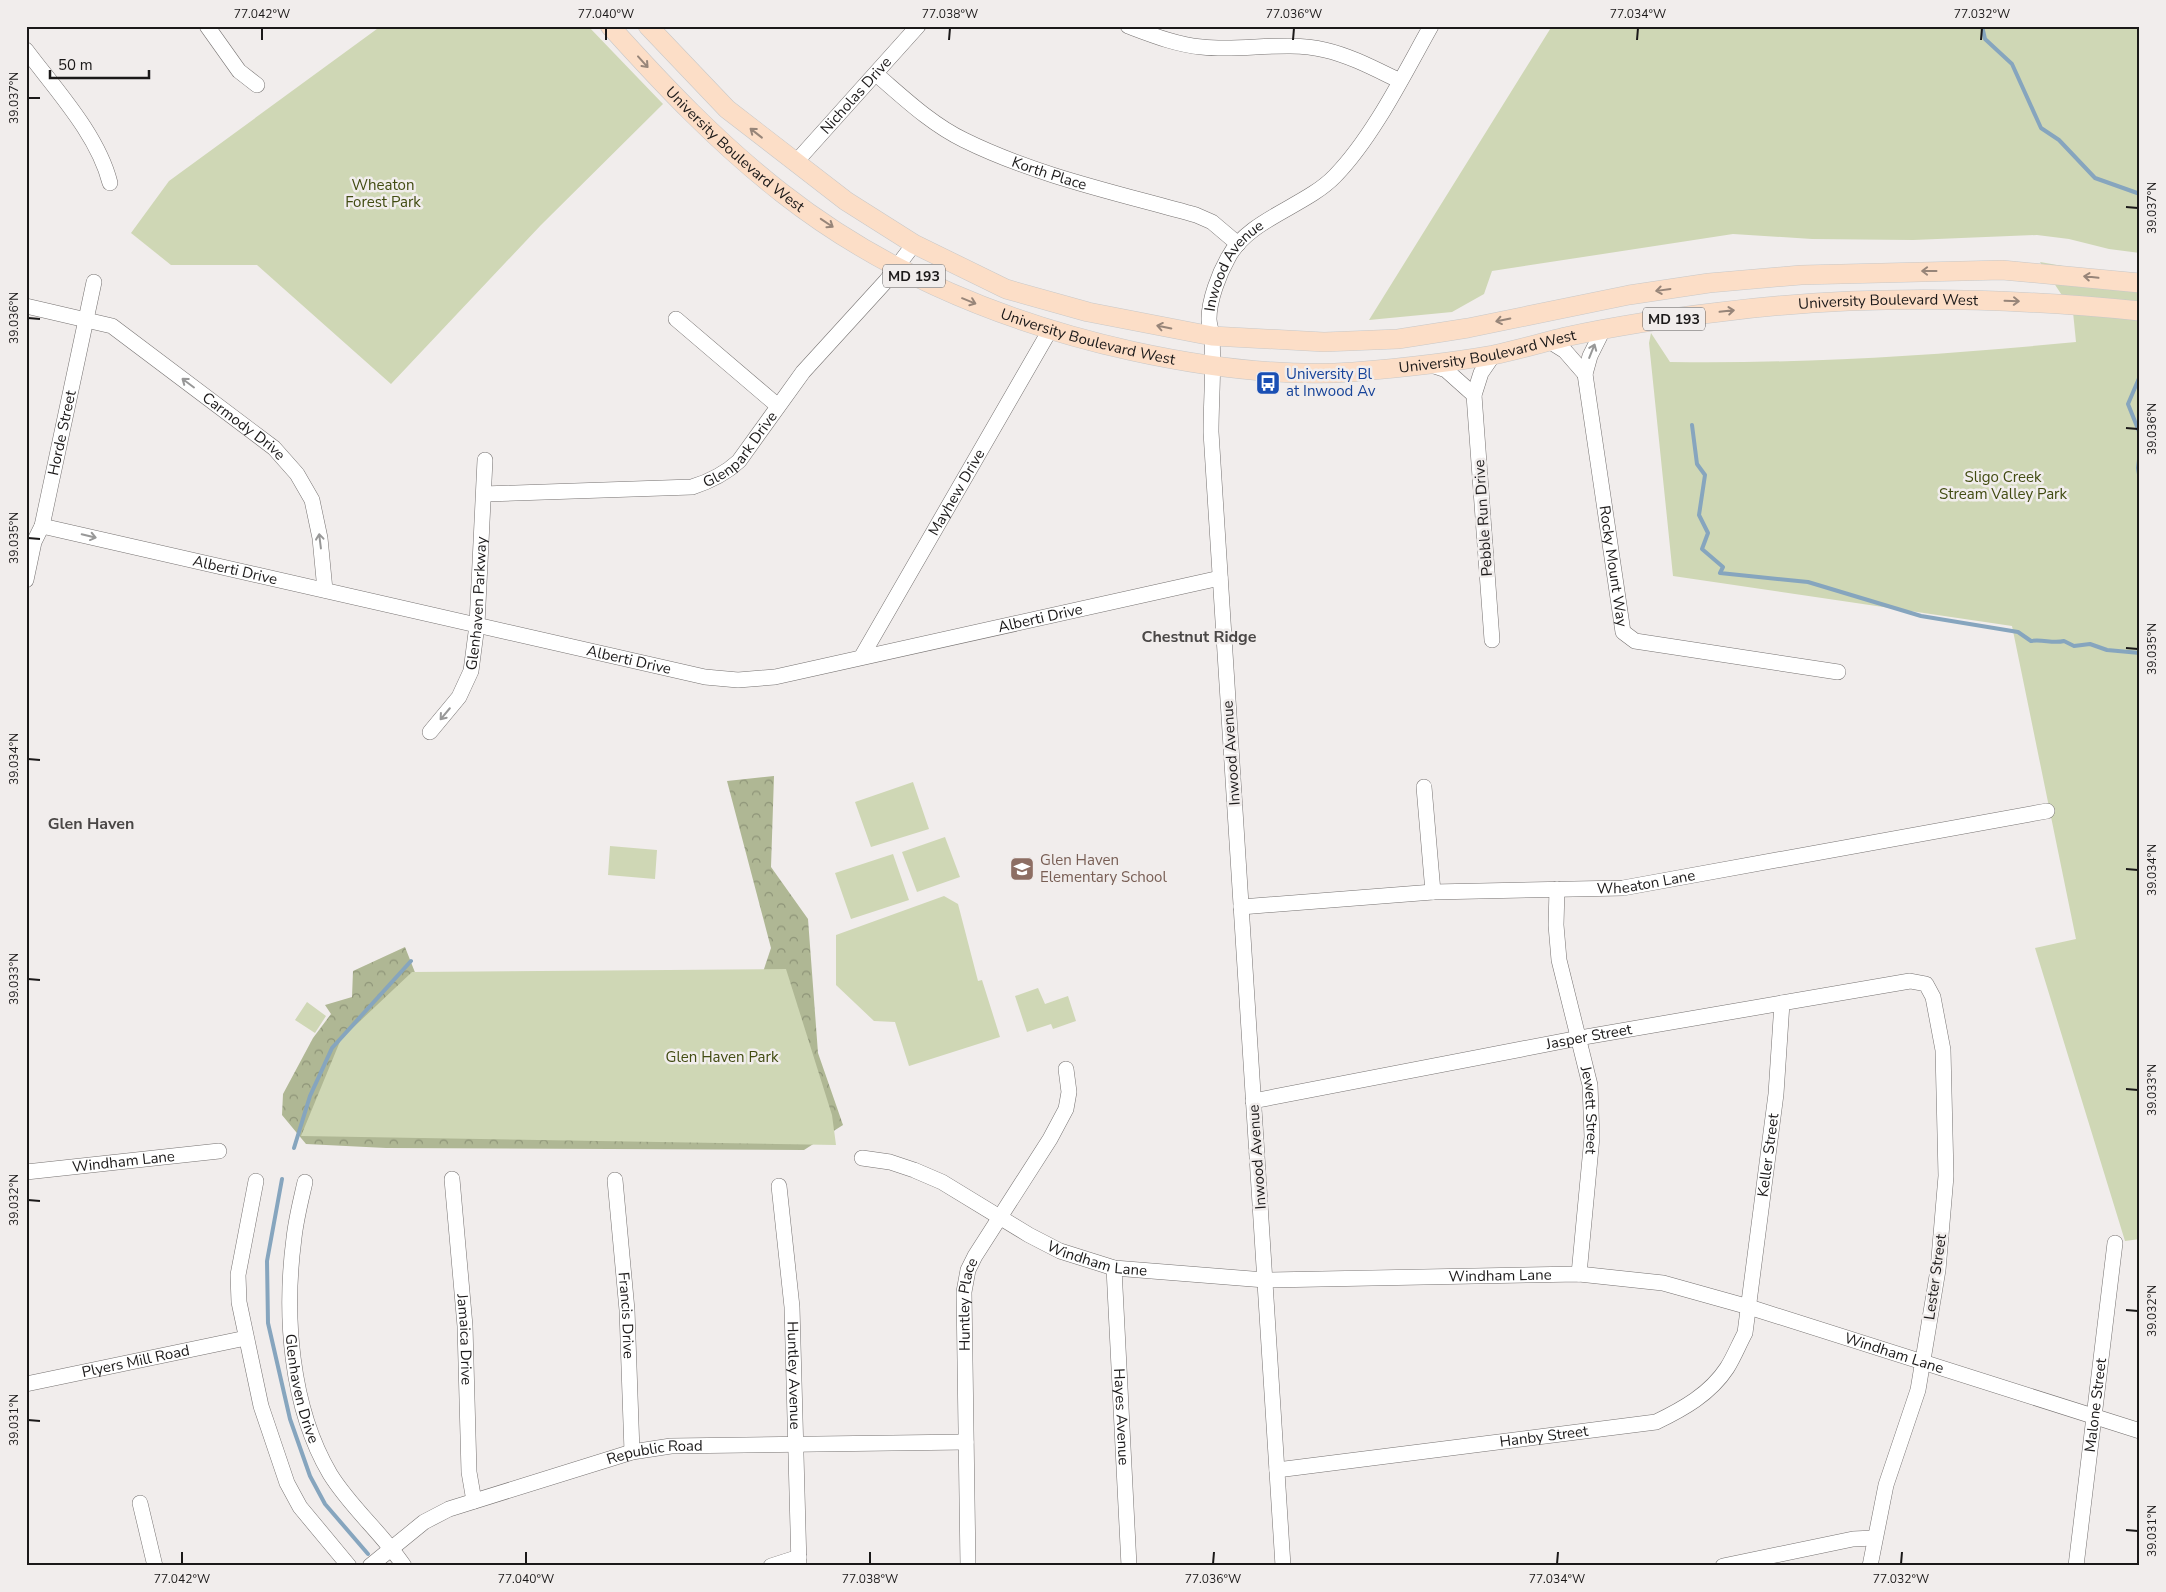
<svg xmlns="http://www.w3.org/2000/svg" width="2166" height="1592" viewBox="0 0 2166 1592" font-family="'Nunito Sans',sans-serif">
  <style>
    .forest { fill: url(#forest-crowns) }
    .green { fill: #cfd7b5 }
    .lines { fill: none; stroke-linecap: round; stroke-linejoin: round }
    .stream { stroke: #86a5be; stroke-width: 4 }
    .minor-casing { stroke: #767271; stroke-width: 16 }
    .major-casing { stroke: #c8c8c8; stroke-width: 20 }
    .minor { stroke: #fff; stroke-width: 15 }
    .major { stroke: #fcdec7; stroke-width: 19 }
    .oneway { stroke: #978579 }
    .oneway2 { stroke: #989898 }
    .ticks { fill: none; stroke: #1b1919; stroke-width: 2 }
    .labels { text-anchor: middle; dominant-baseline: central; stroke-width: 5; stroke-linejoin: round; paint-order: stroke }
    .shield { fill: #f1edec; stroke: #5b5958; stroke-width: 1 }
    .shield-label { font-size: 14px; font-weight: bold; fill: #1b1919 }
    .street-label { font-size: 15px; fill: #1b1919; stroke: #f1edec }
    .park-label { font-size: 15px; fill: #414b11; stroke: #f1edec }
    .transit-label { font-size: 15px; fill: #164399; stroke: #f1edec; text-anchor: start }
    .education-label { font-size: 15px; fill: #785e54; stroke: #f1edec; text-anchor: start }
    .neighbourhood-label { font-size: 16px; font-weight: bold; fill: #4a4746; stroke: #f1edec }
    .neatline { fill: none; stroke: #1b1919; stroke-width: 2 }
    .ticks-label { font-size: 12px; text-anchor: middle; fill: #1b1919 }
  </style>
  <defs>
    <pattern id="forest-crowns" width="20" height="18" patternUnits="userSpaceOnUse" patternTransform="scale(1.25)"><rect width="20" height="18" fill="#afb794"/><path d="M2 6a3 3 0 1 1 6 0M12 15a3 3 0 1 1 6 0" fill="none" stroke="#8e9478"/></pattern>
  </defs>
  <rect width="100%" height="100%" fill="#f1edec"/>
  <path class="forest" d="M 774,776 L 771,867 L 808,919 L 818,1053 L 843,1125 L 804,1150 L 386,1148 L 306,1144 L 282,1115 L 283,1094 L 313,1038 L 331,1014 L 325,1005 L 352,997 L 353,971 L 405,947 L 416,975 L 763,972 L 771,948 L 727,781 Z"/>
  <path class="green" d="M 381,26 L 588,26 L 663,104 L 541,225 L 391,384 L 257,265 L 171,265 L 131,233 L 169,181 Z
    M 1552,26 L 2140,26 L 2140,253 L 2109,249 L 2069,239 L 2037,235 L 1913,240 L 1812,239 L 1733,234 L 1492,271 L 1484,294 L 1452,312 L 1369,320 Z
    M 2040,262 L 2097,272 L 2140,285 L 2140,1239 L 2125,1241 L 2035,948 L 2076,939 L 2012,626 L 1673,576 L 1649,343 L 1651,333 L 1670,362 C 1806,364 1941,355 2076,342 L 2073,312 Z
    M 913,782 L 929,829 L 871,847 L 855,802 Z
    M 945,837 L 960,877 L 917,892 L 902,852 Z
    M 610,846 L 657,850 L 655,879 L 608,875 Z
    M 893,854 L 909,900 L 851,919 L 835,873 Z
    M 944,896 L 958,904 L 978,981 L 982,980 L 1000,1037 L 909,1066 L 895,1022 L 874,1021 L 836,985 L 836,935 Z
    M 786,969 L 832,1115 L 836,1145 L 301,1136 L 341,1039 L 412,972 Z
    M 1038,988 L 1045,1004 L 1068,996 L 1076,1021 L 1053,1029 L 1051,1024 L 1027,1032 L 1015,996 Z
    M 307,1002 L 326,1016 L 315,1033 L 295,1020 Z"/>
  <g class="lines">
    <path class="stream" d="M 1982,26 L 1985,39 L 2012,64 L 2041,128 L 2059,140 L 2095,178 L 2140,194
      M 2139,193 L 2140,172
      M 2140,376 L 2128,404 L 2140,434
      M 1692,425 L 1697,464 L 1705,475 L 1699,515 L 1708,533 L 1702,549 L 1723,567 L 1720,573 L 1808,582 L 1921,616 L 2018,632 L 2031,641 C 2043,639 2053,644 2064,641 L 2074,646 L 2090,644 L 2107,650 L 2140,653
      M 2140,451 L 2138,468 L 2140,481
      M 294,1148 L 310,1096 L 332,1048 L 411,961
      M 282,1179 L 267,1261 L 268,1323 L 290,1419 L 310,1476 L 325,1504 L 368,1554"/>
    <defs>
      <g id="minor">
        <path d="M 207,26 L 239,71 L 257,85"/>
        <path d="M 1128,26 C 1152,35 1177,45 1202,47 C 1242,52 1285,40 1325,50 C 1351,56 1375,69 1400,81"/>
        <path d="M 26,50 C 56,90 98,135 110,183"/>
        <path id="s1" d="M 876,74 C 904,98 931,124 964,140 C 1037,176 1118,193 1196,215 L 1212,222 L 1238,244"/>
        <path id="s2" d="M 795,163 L 918,26"/>
        <path id="s3" d="M 26,306 L 112,326 L 274,448 L 297,474 L 312,500 L 320,538 L 325,590"/>
        <path d="M 676,319 L 778,406"/>
        <path id="s4" d="M 1603,330 L 1590,356 L 1585,374 L 1623,632 L 1635,641 L 1838,672"/>
        <path d="M 1549,341 L 1565,351 L 1585,374"/>
        <path d="M 1428,364 L 1446,370 L 1474,395"/>
        <path id="s5" d="M 484,494 L 692,487 C 711,481 725,474 739,461 L 803,372 L 886,281 L 914,244"/>
        <path id="s6" d="M 42,526 L 705,677 L 738,680 L 775,677 L 1220,578"/>
        <path id="s7" d="M 26,580 L 34,542 L 42,526 L 94,282"/>
        <path d="M 1492,640 L 1474,395 L 1481,373 L 1494,354"/>
        <path id="s8" d="M 862,656 L 1050,330"/>
        <path id="s9" d="M 430,732 L 459,697 L 471,671 L 477,625 L 485,460"/>
        <path d="M 1424,787 L 1433,892"/>
        <path id="s10" d="M 1557,889 L 1556,925 L 1559,960 L 1590,1085 L 1592,1137 L 1579,1274"/>
        <path id="s11" d="M 1241,907 L 1433,892 L 1623,888 L 2047,811"/>
        <path id="s12" d="M 1253,1101 L 1579,1038 L 1910,981 L 1926,984 L 1933,997 L 1943,1050 L 1946,1176 L 1938,1270 L 1918,1390 L 1886,1485 L 1870,1566"/>
        <path id="s13" d="M 862,1158 L 890,1162 L 914,1170 L 942,1182 L 1029,1235 L 1060,1251 L 1114,1268 L 1265,1280 L 1579,1274 L 1663,1283 L 1749,1307 L 2140,1431"/>
        <path id="s14" d="M 26,1172 L 219,1151"/>
        <path id="s15" d="M 452,1179 L 465,1326 L 469,1472 L 474,1501"/>
        <path id="s16" d="M 615,1180 L 627,1310 L 632,1452"/>
        <path d="M 256,1181 L 238,1275 L 239,1302 L 261,1406 L 287,1483 L 300,1507 L 349,1566"/>
        <path id="s17" d="M 305,1182 C 301,1200 296,1219 294,1238 C 284,1314 290,1406 330,1474 C 351,1508 382,1533 404,1566"/>
        <path id="s18" d="M 779,1186 L 792,1307 L 799,1566"/>
        <path id="s19" d="M 1114,1268 L 1129,1566"/>
        <path id="s20" d="M 26,1384 L 246,1338"/>
        <path id="s21" d="M 1277,1470 L 1656,1422 C 1683,1409 1710,1394 1727,1368 C 1734,1357 1739,1344 1745,1333 L 1776,1094 L 1782,1003"/>
        <path d="M 140,1503 L 155,1566"/>
        <path id="s22" d="M 370,1566 L 424,1522 L 449,1509 L 632,1452 L 671,1446 L 966,1442"/>
        <path d="M 771,1566 L 799,1557"/>
        <path id="s23" d="M 968,1566 L 964,1292 L 968,1270 L 975,1256 L 1050,1139 L 1066,1109 L 1069,1092 L 1066,1069"/>
        <path id="s24" d="M 1283,1566 L 1211,432 C 1211,401 1214,369 1212,338 C 1212,331 1209,325 1209,319 C 1209,300 1219,274 1228,258 C 1248,219 1305,207 1335,176 C 1373,137 1404,74 1431,26"/>
        <path d="M 1723,1566 L 1853,1539 L 1874,1538"/>
        <path id="s25" d="M 2076,1566 L 2115,1243"/>
      </g>
      <g id="major">
        <path id="s26" d="M 610,26 C 664,86 718,143 782,193 C 884,273 1006,323 1132,351 C 1205,367 1278,377 1353,372 C 1400,368 1447,363 1493,355 C 1517,350 1541,343 1565,337 C 1616,326 1668,318 1720,312 C 1859,294 2001,297 2140,311"/>
        <path d="M 648,26 L 727,109 L 846,201 L 914,244 L 1006,289 L 1088,312 L 1212,336 L 1324,342 L 1398,339 L 1468,328 L 1629,295 L 1709,283 L 1801,275 L 2002,270 L 2140,283"/>
      </g>
    </defs>
    <use href="#minor" class="minor-casing"/>
    <use href="#major" class="major-casing"/>
    <use href="#minor" class="minor"/>
    <use href="#major" class="major"/>
  </g>
  <defs><path id="oneway-shaft" d="M-6 0H5M1.5-3L5.5 0L1.5 3" fill="none" stroke-width="1.6" stroke-linecap="round" stroke-linejoin="round" transform="scale(1.25)"/></defs>
  <g class="oneway">
    <use href="#oneway-shaft" transform="translate(643 62) rotate(48)"/>
    <use href="#oneway-shaft" transform="translate(756 133) rotate(-142)"/>
    <use href="#oneway-shaft" transform="translate(827 223) rotate(34)"/>
    <use href="#oneway-shaft" transform="translate(1929 271) rotate(180)"/>
    <use href="#oneway-shaft" transform="translate(2091 277) rotate(-174)"/>
    <use href="#oneway-shaft" transform="translate(1663 290) rotate(172)"/>
    <use href="#oneway-shaft" transform="translate(969 301) rotate(22)"/>
    <use href="#oneway-shaft" transform="translate(2012 301) rotate(2)"/>
    <use href="#oneway-shaft" transform="translate(1727 311) rotate(-6)"/>
    <use href="#oneway-shaft" transform="translate(1503 320) rotate(168)"/>
    <use href="#oneway-shaft" transform="translate(1164 327) rotate(-169)"/>
  </g>
  <g class="oneway2">
    <use href="#oneway-shaft" transform="translate(1592 351) rotate(-68)"/>
    <use href="#oneway-shaft" transform="translate(188 383) rotate(-143)"/>
    <use href="#oneway-shaft" transform="translate(89 536) rotate(13)"/>
    <use href="#oneway-shaft" transform="translate(320 541) rotate(-97)"/>
    <use href="#oneway-shaft" transform="translate(445 714) rotate(130)"/>
  </g>
  <path class="ticks" d="M 262,40 L 262,28M 606,40 L 606,28M 949,40 L 950,28M 1293,40 L 1294,28M 1637,40 L 1638,28M 1981,40 L 1982,28M 28,98 L 40,98M 2126,207 L 2138,208M 28,318 L 40,319M 2126,428 L 2138,429M 28,538 L 40,539M 2126,648 L 2138,649M 28,759 L 40,760M 2126,869 L 2138,870M 28,979 L 40,980M 2126,1089 L 2138,1090M 28,1200 L 40,1201M 2126,1310 L 2138,1311M 28,1420 L 40,1421M 2126,1530 L 2138,1531M 182,1564 L 182,1552M 526,1564 L 526,1552M 870,1564 L 870,1552M 1213,1564 L 1214,1552M 1557,1564 L 1558,1552M 1901,1564 L 1902,1552"/>
  <defs>
    <symbol id="bus-square" viewBox="-11 -11 22 22"><rect x="-9" y="-9" width="18" height="18" rx="4" fill="#1a4fb4" stroke="#f1edec"/><path d="M-5-6H5V4H4V6H2V4H-2V6H-4V4H-5ZM-3.5-4V0h7V-4ZM-3.5 1.2v1.5H-2V1.2ZM2 1.2v1.5H3.5V1.2Z" fill="#fff"/></symbol>
    <symbol id="school-square" viewBox="-11 -11 22 22"><rect x="-9" y="-9" width="18" height="18" rx="4" fill="#8d6e63" stroke="#f1edec"/><path d="M0-5L7-2L0 1L-7-2ZM-4 1L0 2.5L4 1V4Q0 6-4 4Z" fill="#fff"/></symbol>
  </defs>
  <g fill-rule="evenodd">
    <use href="#bus-square" x="1254" y="369" width="28" height="28"/>
    <use href="#school-square" x="1008" y="855" width="28" height="28"/>
  </g>
  <g class="labels">
    <g class="shield">
      <rect x="883" y="264.5" width="62" height="23" rx="4"/>
      <rect x="1643" y="307.5" width="62" height="23" rx="4"/>
    </g>
    <g class="shield-label">
      <text x="914" y="276">MD 193</text>
      <text x="1674" y="319">MD 193</text>
    </g>
    <g class="street-label">
      <text stroke="none"><textPath href="#s2" startOffset="91">Nicholas Drive</textPath></text>
      <text stroke="none"><textPath href="#s26" startOffset="176">University Boulevard West</textPath></text>
      <text stroke="none"><textPath href="#s1" startOffset="202">Korth Place</textPath></text>
      <text stroke="none"><textPath href="#s24" startOffset="1310">Inwood Avenue</textPath></text>
      <text stroke="none"><textPath href="#s26" startOffset="1391">University Boulevard West</textPath></text>
      <text stroke="none"><textPath href="#s26" startOffset="581">University Boulevard West</textPath></text>
      <text stroke="none"><textPath href="#s26" startOffset="986">University Boulevard West</textPath></text>
      <text stroke="none"><textPath href="#s3" startOffset="254">Carmody Drive</textPath></text>
      <text stroke="none"><textPath href="#s7" startOffset="152">Horde Street</textPath></text>
      <text stroke="none"><textPath href="#s5" startOffset="271">Glenpark Drive</textPath></text>
      <text stroke="none"><textPath href="#s8" startOffset="189">Mayhew Drive</textPath></text>
      <text transform="translate(1483 518) rotate(-94)">Pebble Run Drive</text>
      <text stroke="none"><textPath href="#s4" startOffset="242">Rocky Mount Way</textPath></text>
      <text stroke="none"><textPath href="#s6" startOffset="198">Alberti Drive</textPath></text>
      <text stroke="none"><textPath href="#s9" startOffset="142">Glenhaven Parkway</textPath></text>
      <text stroke="none"><textPath href="#s6" startOffset="1022">Alberti Drive</textPath></text>
      <text stroke="none"><textPath href="#s6" startOffset="602">Alberti Drive</textPath></text>
      <text transform="translate(1231 753) rotate(-94)">Inwood Avenue</text>
      <text stroke="none"><textPath href="#s11" startOffset="406">Wheaton Lane</textPath></text>
      <text stroke="none"><textPath href="#s12" startOffset="342">Jasper Street</textPath></text>
      <text stroke="none"><textPath href="#s10" startOffset="225">Jewett Street</textPath></text>
      <text stroke="none"><textPath href="#s21" startOffset="691">Keller Street</textPath></text>
      <text transform="translate(1257 1157) rotate(-94)">Inwood Avenue</text>
      <text stroke="none"><textPath href="#s14" startOffset="98">Windham Lane</textPath></text>
      <text stroke="none"><textPath href="#s13" startOffset="259">Windham Lane</textPath></text>
      <text stroke="none"><textPath href="#s13" startOffset="664">Windham Lane</textPath></text>
      <text transform="translate(1935 1277) rotate(-82)">Lester Street</text>
      <text stroke="none"><textPath href="#s23" startOffset="262">Huntley Place</textPath></text>
      <text stroke="none"><textPath href="#s16" startOffset="136">Francis Drive</textPath></text>
      <text stroke="none"><textPath href="#s15" startOffset="161">Jamaica Drive</textPath></text>
      <text stroke="none"><textPath href="#s13" startOffset="1069">Windham Lane</textPath></text>
      <text stroke="none"><textPath href="#s20" startOffset="112">Plyers Mill Road</textPath></text>
      <text stroke="none"><textPath href="#s18" startOffset="190">Huntley Avenue</textPath></text>
      <text stroke="none"><textPath href="#s17" startOffset="209">Glenhaven Drive</textPath></text>
      <text stroke="none"><textPath href="#s25" startOffset="162">Malone Street</textPath></text>
      <text stroke="none"><textPath href="#s19" startOffset="149">Hayes Avenue</textPath></text>
      <text stroke="none"><textPath href="#s21" startOffset="269">Hanby Street</textPath></text>
      <text stroke="none"><textPath href="#s22" startOffset="312">Republic Road</textPath></text>
    </g>
    <g class="park-label">
      <text x="383" y="185">Wheaton<tspan x="383" dy="17">Forest Park</tspan></text>
      <text x="2003" y="477">Sligo Creek<tspan x="2003" dy="17">Stream Valley Park</tspan></text>
      <text x="722" y="1057">Glen Haven Park</text>
    </g>
    <g class="transit-label">
      <text x="1286" y="374">University Bl<tspan x="1286" dy="17">at Inwood Av</tspan></text>
    </g>
    <g class="education-label">
      <text x="1040" y="860">Glen Haven<tspan x="1040" dy="17">Elementary School</tspan></text>
    </g>
    <g class="neighbourhood-label">
      <text x="1199" y="637">Chestnut Ridge</text>
      <text x="91" y="824">Glen Haven</text>
    </g>
  </g>
  <rect width="2166" height="1592" fill="none" stroke="#f1edec" stroke-width="55"/>
  <path d="M50 70v8h99v-8" fill="none" stroke="#1b1919" stroke-width="2.5"/>
  <text x="58" y="70" font-size="15" fill="#1b1919" stroke="#f1edec" stroke-width="4" paint-order="stroke">50 m</text>
  <rect x="28" y="28" width="2110" height="1536" class="neatline"/>
  <g class="ticks-label">
    <text x="262" y="18">77.042°W</text>
    <text x="606" y="18">77.040°W</text>
    <text x="950" y="18">77.038°W</text>
    <text x="1294" y="18">77.036°W</text>
    <text x="1638" y="18">77.034°W</text>
    <text x="1982" y="18">77.032°W</text>
    <text transform="translate(14 98) rotate(-90)" y="4">39.037°N</text>
    <text transform="translate(2152 208) rotate(-90)" y="4">39.037°N</text>
    <text transform="translate(14 318) rotate(-90)" y="4">39.036°N</text>
    <text transform="translate(2152 429) rotate(-90)" y="4">39.036°N</text>
    <text transform="translate(14 538) rotate(-90)" y="4">39.035°N</text>
    <text transform="translate(2152 649) rotate(-90)" y="4">39.035°N</text>
    <text transform="translate(14 759) rotate(-90)" y="4">39.034°N</text>
    <text transform="translate(2152 870) rotate(-90)" y="4">39.034°N</text>
    <text transform="translate(14 979) rotate(-90)" y="4">39.033°N</text>
    <text transform="translate(2152 1090) rotate(-90)" y="4">39.033°N</text>
    <text transform="translate(14 1200) rotate(-90)" y="4">39.032°N</text>
    <text transform="translate(2152 1311) rotate(-90)" y="4">39.032°N</text>
    <text transform="translate(14 1420) rotate(-90)" y="4">39.031°N</text>
    <text transform="translate(2152 1531) rotate(-90)" y="4">39.031°N</text>
    <text x="182" y="1583">77.042°W</text>
    <text x="526" y="1583">77.040°W</text>
    <text x="870" y="1583">77.038°W</text>
    <text x="1213" y="1583">77.036°W</text>
    <text x="1557" y="1583">77.034°W</text>
    <text x="1901" y="1583">77.032°W</text>
  </g>
</svg>
